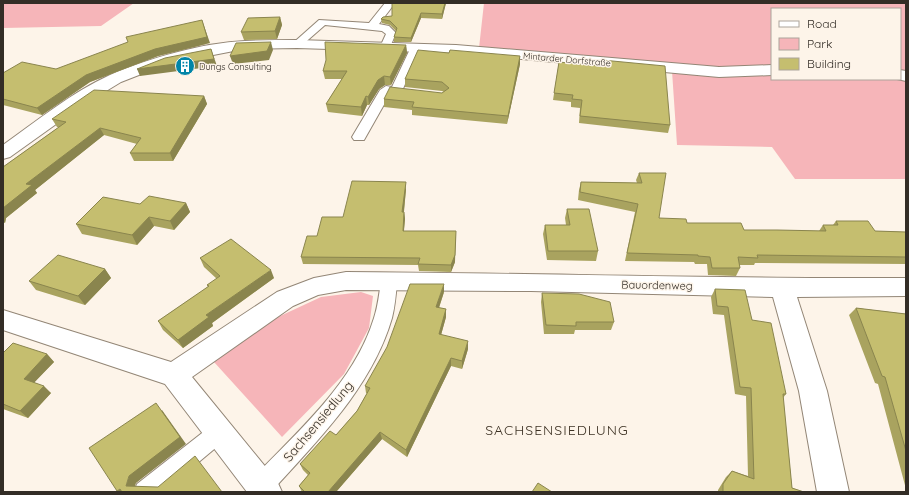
<svg xmlns="http://www.w3.org/2000/svg" width="909" height="495" viewBox="0 0 909 495" font-family="Quicksand,sans-serif">
  <style>
    .green { fill: #f6b5b9; fill-rule: evenodd }
    .lines { fill: none; stroke-linecap: round; stroke-linejoin: round }
    .service-casing { stroke: #938676; stroke-width: 2 }
    .minor-casing { stroke: #938676; stroke-width: 2 }
    .service { fill: #fff; fill-rule: evenodd }
    .minor { fill: #fff; fill-rule: evenodd }
    .wall { fill: #a9a35f }
    .shaded-wall { fill: #8a854e }
    .building { fill: #c5be6f; stroke: #8a854e }
    .labels { text-anchor: middle; dominant-baseline: central; stroke-width: 3; stroke-linejoin: round; paint-order: stroke }
    .far-street-label { font-size: 9px; fill: #332d26; stroke: #fdf4e9 }
    .far-poi-label { font-size: 9px; fill: #332d26; stroke: #fdf4e9; text-anchor: start }
    .street-label { font-size: 11px; fill: #332d26; stroke: #fdf4e9 }
    .near-street-label { font-size: 13px; fill: #332d26; stroke: #fdf4e9 }
    .near-neighbourhood-label { font-size: 14px; letter-spacing: 1px; fill: #3d3224; stroke: #fdf4e9 }
  </style>
  <rect width="100%" height="100%" fill="#fdf4e9"/>
  <path class="green" d="M 3,3 L 134,3 L 101,26 L 3,28 Z
    M 484,3 L 906,3 L 905,79 L 906,83 L 906,179 L 795,179 L 772,147 L 677,145 L 672,71 L 479,48 ZM 772,9 L 900,9 L 900,79 L 772,79 Z
    M 361,292 L 373,296 L 369,328 L 344,374 L 282,437 L 214,362 L 278,317 L 321,297 Z"/>
  <g class="lines">
    <defs>
      <path id="service" d="M 385,3 L 395,3 L 379,24 L 389,26 L 396,33 L 390,47 L 386,48 L 381,45 L 386,34 L 382,31 L 325,25 L 301,46 L 293,46 L 292,44 L 319,20 L 369,23 Z
        M 416,44 L 421,47 L 402,91 L 396,95 L 390,94 L 364,140 L 354,140 L 352,137 L 380,90 L 386,86 L 392,87 L 411,47 Z
        M 389,276 L 395,277 L 397,282 C 396,294 395,306 392,318 C 372,387 318,440 271,492 L 252,492 L 250,486 L 253,478 C 298,431 354,383 374,318 C 378,306 379,294 381,282 L 383,277 Z
        M 218,423 L 225,426 L 229,433 L 225,440 L 163,492 L 134,492 L 137,484 L 211,426 Z"/>
      <path id="minor" d="M 297,40 L 456,45 L 719,67 L 772,65 L 772,75 L 719,77 L 456,53 L 297,48 L 244,49 L 167,64 L 121,82 L 80,107 L 10,157 L 3,159 L 3,145 C 37,121 72,92 110,75 C 150,58 201,43 245,41 C 262,40 280,40 297,40 Z
        M 900,70 L 906,71 L 906,81 L 897,79 L 900,79 Z
        M 346,272 C 533,273 719,279 906,278 L 906,296 L 797,297 L 827,391 L 849,492 L 817,492 L 799,391 L 773,297 L 531,291 L 346,290 L 318,295 L 293,306 L 192,377 L 277,481 L 282,492 L 247,492 L 165,384 L 3,330 L 3,310 L 171,362 L 277,292 L 314,278 Z"/>
    </defs>
    <use href="#service" class="service-casing"/>
    <use href="#minor" class="minor-casing"/>
    <use href="#service" class="service"/>
    <use href="#minor" class="minor"/>
  </g>
  <path class="wall" d="M 446,3 L 442,19 L 421,18 L 411,42 L 394,42 L 394,37 L 396,31 L 390,25 L 382,23 L 381,19 Z
    M 280,17 L 282,25 L 277,39 L 244,40 L 241,32 Z
    M 210,43 L 158,56 L 90,82 L 42,115 L 3,105 L 3,73 L 56,69 Z
    M 406,45 L 407,53 L 391,85 L 385,85 L 379,89 L 369,105 L 367,105 L 362,116 L 328,112 L 326,104 L 342,79 L 325,79 L 323,71 Z
    M 449,53 L 520,56 L 520,64 L 507,124 L 412,115 L 412,110 L 384,107 L 384,99 L 442,93 L 444,92 L 442,91 L 405,87 L 405,79 Z
    M 602,60 L 670,125 L 668,133 L 579,123 L 580,108 L 571,107 L 571,102 L 553,100 L 559,62 L 601,66 Z
    M 204,96 L 207,104 L 173,161 L 134,161 L 130,153 L 137,144 L 104,135 L 35,190 L 37,193 L 6,218 L 5,223 L 3,222 L 3,167 L 59,127 L 57,127 L 52,119 Z
    M 639,173 L 659,218 L 687,223 L 744,230 L 819,231 L 823,225 L 833,225 L 836,221 L 875,231 L 906,232 L 906,264 L 755,263 L 754,265 L 739,265 L 740,268 L 736,276 L 708,275 L 707,264 L 695,264 L 694,262 L 625,261 L 635,212 L 578,200 L 579,190 L 581,182 L 637,183 L 636,180 Z
    M 406,189 L 404,212 L 405,219 L 404,231 L 455,262 L 451,272 L 419,271 L 418,265 L 303,264 L 301,257 L 317,236 L 343,217 Z
    M 186,203 L 190,212 L 174,230 L 154,226 L 137,245 L 82,234 L 76,224 L 140,204 Z
    M 567,209 L 598,251 L 596,261 L 547,260 L 543,234 L 545,225 L 566,225 L 565,218 Z
    M 200,258 L 274,278 L 212,323 L 213,326 L 183,348 L 163,330 L 158,321 L 208,287 L 207,285 L 217,279 L 204,267 Z
    M 105,269 L 111,278 L 85,305 L 36,290 L 29,281 Z
    M 715,289 L 752,320 L 786,394 L 783,398 L 792,488 L 804,492 L 718,492 L 718,490 L 726,477 L 732,471 L 748,476 L 746,396 L 735,394 L 724,315 L 713,314 L 711,297 Z
    M 444,292 L 439,308 L 446,309 L 446,317 L 441,335 L 468,349 L 462,369 L 451,366 L 407,457 L 382,439 L 336,492 L 302,492 L 299,486 L 308,475 L 303,470 L 300,464 L 336,435 L 357,411 L 367,393 L 366,393 L 365,386 Z
    M 542,293 L 614,322 L 611,330 L 575,330 L 574,334 L 544,334 L 541,302 Z
    M 856,308 L 906,314 L 906,489 L 878,384 L 875,383 L 849,315 Z
    M 3,353 L 47,354 L 54,362 L 34,382 L 51,393 L 28,418 L 3,409 Z"/>
  <path class="shaded-wall" d="M 445,3 L 446,3 L 442,19 L 442,14 Z
    M 421,13 L 421,18 L 411,42 L 411,38 Z
    M 280,17 L 282,25 L 277,39 L 275,31 Z
    M 202,20 L 210,43 L 158,56 L 90,82 L 42,115 L 37,108 L 86,75 Z
    M 271,42 L 273,50 L 269,60 L 233,64 L 230,56 Z
    M 406,45 L 407,53 L 391,85 L 390,77 Z
    M 211,49 L 217,66 L 140,76 L 137,69 Z
    M 520,56 L 520,64 L 507,124 L 508,116 Z
    M 384,76 L 385,85 L 379,89 L 369,105 L 368,97 L 378,80 Z
    M 204,96 L 207,104 L 173,161 L 170,153 Z
    M 366,96 L 367,105 L 362,116 L 361,107 Z
    M 100,128 L 104,135 L 35,190 L 37,193 L 6,218 L 5,223 L 3,220 L 3,208 L 26,184 Z
    M 406,182 L 406,189 L 403,219 L 402,212 Z
    M 186,203 L 190,212 L 174,230 L 170,221 Z
    M 404,212 L 405,219 L 403,238 L 403,231 Z
    M 149,217 L 154,226 L 137,245 L 132,235 Z
    M 456,231 L 455,262 L 451,272 L 451,265 Z
    M 105,269 L 111,278 L 85,305 L 78,296 Z
    M 271,270 L 274,278 L 212,323 L 213,326 L 183,348 L 178,340 L 206,315 Z
    M 444,284 L 444,292 L 436,316 L 436,307 Z
    M 446,309 L 446,317 L 439,342 L 439,334 Z
    M 468,341 L 468,349 L 462,369 L 462,361 Z
    M 47,354 L 54,362 L 31,386 L 24,379 Z
    M 451,358 L 451,366 L 407,457 L 406,450 Z
    M 44,386 L 51,393 L 28,418 L 20,411 Z
    M 162,410 L 186,444 L 136,483 L 133,492 L 126,486 L 129,476 Z
    M 380,432 L 382,439 L 336,492 L 328,492 Z
    M 120,489 L 124,492 L 118,492 L 117,491 Z"/>
  <path class="building" d="M 393,3 L 445,3 L 442,14 L 421,13 L 411,38 L 394,37 L 397,28 L 390,21 L 381,19 L 383,17 L 392,16 L 392,4 Z
    M 280,17 L 275,31 L 241,32 L 248,18 Z
    M 202,20 L 207,37 L 155,49 L 86,75 L 37,108 L 3,99 L 3,73 L 22,62 L 56,69 L 128,42 L 126,37 Z
    M 271,42 L 267,51 L 230,56 L 236,43 Z
    M 325,42 L 406,45 L 390,77 L 384,76 L 378,80 L 368,97 L 366,96 L 361,107 L 326,104 L 347,71 L 323,71 L 326,60 Z
    M 211,49 L 214,59 L 137,69 L 165,58 Z
    M 418,50 L 449,53 L 450,50 L 520,56 L 508,116 L 412,107 L 414,102 L 384,99 L 390,87 L 442,93 L 449,88 L 442,82 L 405,79 Z
    M 602,60 L 665,66 L 670,125 L 580,116 L 582,100 L 572,99 L 573,95 L 554,93 L 559,62 L 601,66 Z
    M 94,90 L 204,96 L 170,153 L 130,153 L 141,138 L 100,128 L 26,184 L 32,185 L 3,208 L 3,167 L 66,122 L 52,119 Z
    M 639,173 L 666,173 L 659,218 L 686,219 L 687,223 L 741,223 L 744,230 L 777,230 L 826,231 L 823,225 L 838,225 L 836,221 L 868,221 L 875,231 L 906,232 L 906,257 L 757,255 L 758,258 L 738,257 L 740,268 L 712,268 L 710,257 L 698,256 L 698,255 L 627,253 L 638,204 L 580,192 L 581,182 L 642,183 Z
    M 352,181 L 406,182 L 402,212 L 404,212 L 403,231 L 456,231 L 455,255 L 451,265 L 418,264 L 420,258 L 301,257 L 307,236 L 317,236 L 322,217 L 343,217 Z
    M 149,196 L 186,203 L 170,221 L 149,217 L 132,235 L 76,224 L 103,197 L 140,204 Z
    M 567,209 L 589,209 L 598,251 L 548,251 L 545,225 L 570,225 Z
    M 231,239 L 271,270 L 206,315 L 209,317 L 178,340 L 158,321 L 209,286 L 207,285 L 220,276 L 200,258 Z
    M 58,255 L 105,269 L 78,296 L 29,281 Z
    M 410,284 L 444,284 L 436,307 L 446,309 L 439,334 L 468,341 L 462,361 L 451,358 L 406,450 L 380,432 L 328,492 L 305,492 L 299,486 L 310,473 L 300,464 L 330,431 L 336,435 L 357,411 L 370,388 L 365,386 L 387,347 Z
    M 715,289 L 745,290 L 752,320 L 771,323 L 786,394 L 783,394 L 792,488 L 804,492 L 723,492 L 723,484 L 732,471 L 754,479 L 751,388 L 740,387 L 728,307 L 717,306 Z
    M 542,293 L 579,294 L 610,302 L 614,322 L 576,322 L 576,326 L 546,325 Z
    M 856,308 L 906,314 L 906,451 L 885,377 L 882,376 Z
    M 13,343 L 47,354 L 24,379 L 44,386 L 20,411 L 3,404 L 3,353 Z
    M 156,403 L 180,437 L 129,476 L 126,486 L 158,487 L 195,456 L 222,492 L 122,492 L 120,489 L 117,491 L 89,448 Z
    M 538,483 L 552,492 L 532,492 Z"/>
  <defs>
    <symbol id="building-disc" viewBox="-11 -11 22 22"><circle r="9.5" fill="#0185a8" stroke="#fdf4e9"/><path d="M-4-6H4V6H1V3H-1V6H-4ZM-2.5-4.3h1.7v1.8h-1.7ZM.8-4.3h1.7v1.8H.8ZM-2.5-1h1.7V.8h-1.7ZM.8-1h1.7V.8H.8Z" fill="#fff"/></symbol>
  </defs>
  <g fill-rule="evenodd">
    <use href="#building-disc" x="174" y="55" width="22" height="22"/>
  </g>
  <g class="labels">
    <g class="far-street-label">
      <text transform="translate(567 59) rotate(5)">Mintarder Dorfstraße</text>
    </g>
    <g class="far-poi-label">
      <text x="199" y="66">Dungs Consulting</text>
    </g>
    <g class="street-label">
      <text transform="translate(657 285) rotate(1)">Bauordenweg</text>
    </g>
    <g class="near-street-label">
      <text transform="translate(318 421) rotate(-50)">Sachsensiedlung</text>
    </g>
    <g class="near-neighbourhood-label">
      <text x="557" y="430">SACHSENSIEDLUNG</text>
    </g>
  </g>
  <rect width="909" height="495" fill="none" stroke="#332d26" stroke-width="8"/>
  <rect x="771" y="8" width="130" height="72" fill="#fdf4e9" stroke="#aca49b"/>
  <rect x="779" y="21" width="20" height="6" fill="#ffffff" stroke="#aca49b"/>
  <text x="807" y="28" font-size="12" fill="#332d26">Road</text>
  <rect x="779" y="38" width="20" height="12" fill="#f6b5b9" stroke="#aca49b"/>
  <text x="807" y="48" font-size="12" fill="#332d26">Park</text>
  <rect x="779" y="58" width="20" height="12" fill="#c5be6f" stroke="#aca49b"/>
  <text x="807" y="68" font-size="12" fill="#332d26">Building</text>
</svg>
